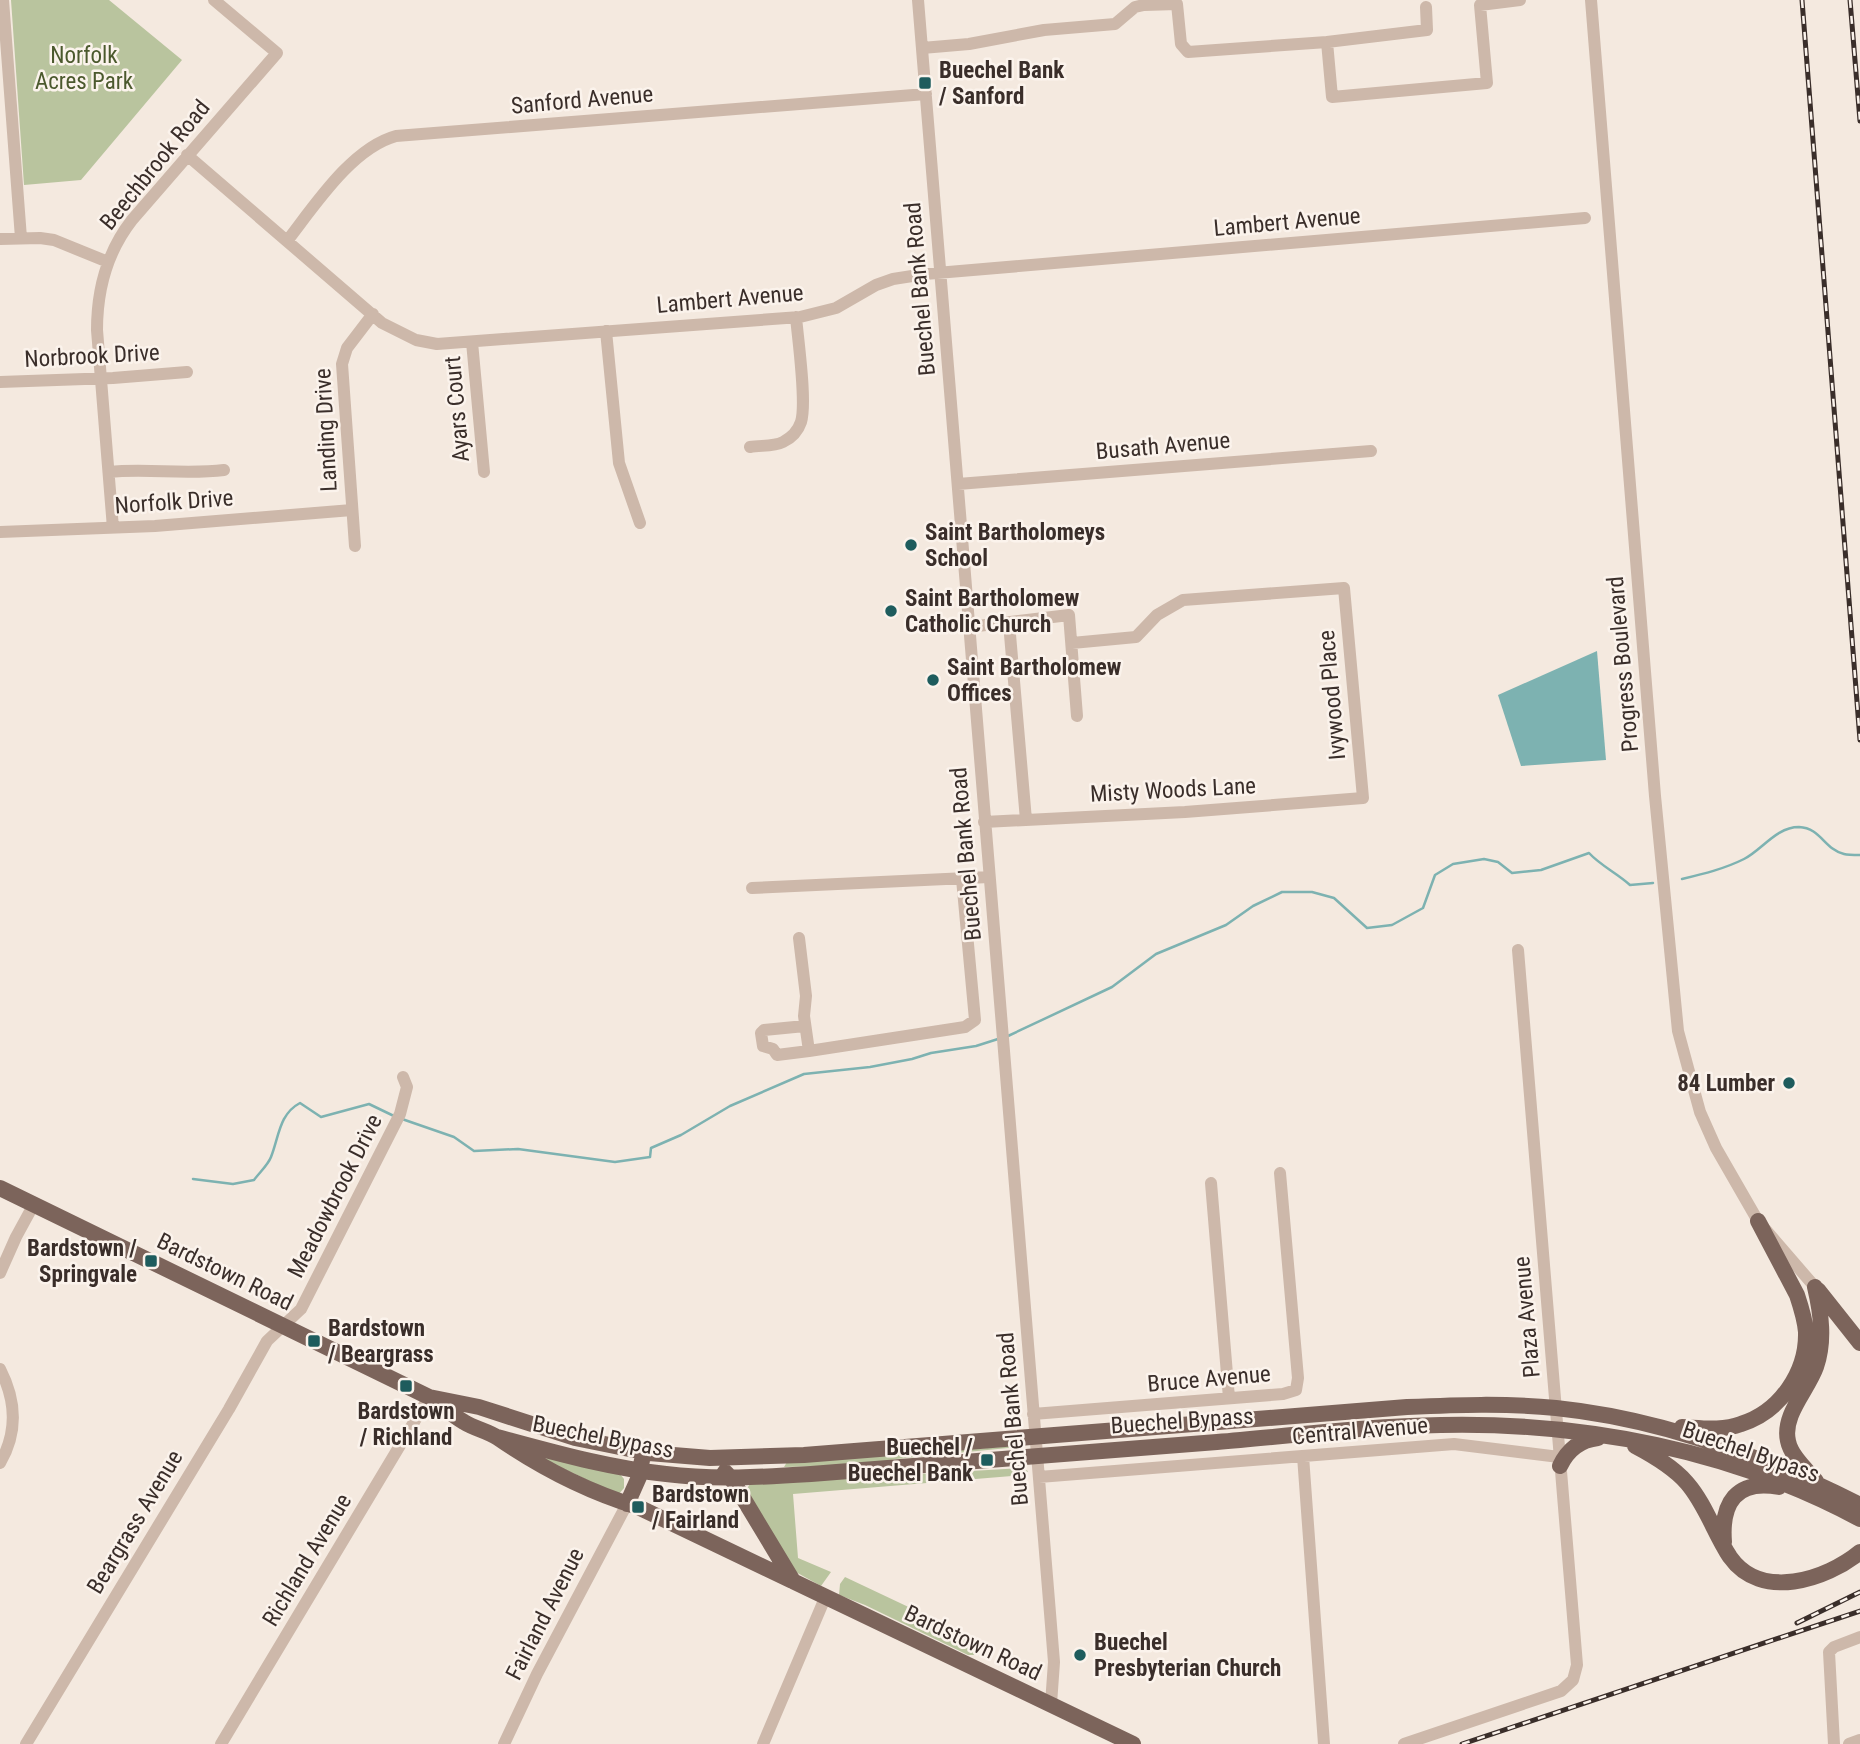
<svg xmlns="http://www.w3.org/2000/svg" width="1860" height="1744" viewBox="0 0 1860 1744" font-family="'Roboto Condensed',sans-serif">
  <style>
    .green { fill: #b9c49e }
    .water { fill: #7db2b1 }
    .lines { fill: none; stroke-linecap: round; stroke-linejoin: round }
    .stream { stroke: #7db2b1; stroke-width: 2.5 }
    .minor { stroke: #cdb8aa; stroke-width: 12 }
    .major { stroke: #7c645b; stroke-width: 16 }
    .rail-casing { stroke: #3a2e2a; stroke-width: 5 }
    .rail { stroke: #fbf3ec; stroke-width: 2.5; stroke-dasharray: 8; stroke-linecap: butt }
    .poi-dot { fill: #1e5c5d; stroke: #fbf3ec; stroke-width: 2.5 }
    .labels { text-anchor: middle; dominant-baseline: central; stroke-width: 5; stroke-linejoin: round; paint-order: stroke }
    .park-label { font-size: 23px; fill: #4b592d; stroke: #fbf3ec }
    .poi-label { font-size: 23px; font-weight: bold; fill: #3a2e2a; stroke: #fbf3ec; text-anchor: start }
    .street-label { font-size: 23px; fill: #3a2e2a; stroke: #fbf3ec }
  </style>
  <rect width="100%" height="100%" fill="#f4e9df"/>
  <path class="green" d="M 11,0 L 109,0 L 182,60 L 81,180 L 24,185 Z
    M 1016,1446 L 1019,1447 L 896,1459 L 867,1465 L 784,1467 L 787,1462 Z
    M 547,1458 L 620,1474 L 624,1479 L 624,1488 L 618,1495 L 544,1459 Z
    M 1021,1468 L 1028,1471 L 1025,1475 L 793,1494 L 798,1558 L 831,1572 L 821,1586 L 794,1571 L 746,1490 L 750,1484 Z
    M 845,1577 L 972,1637 L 976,1642 L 977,1651 L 974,1655 L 968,1655 L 865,1605 L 839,1595 L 840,1584 Z"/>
  <path class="water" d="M 1597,651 L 1606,760 L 1521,766 L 1498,695 Z"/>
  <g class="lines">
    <path class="stream" d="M 1682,879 C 1703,874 1724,869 1744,859 C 1762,850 1776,827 1799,827 C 1821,828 1824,849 1844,854 C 1848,855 1855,855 1860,855
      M 1008,1036 L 1112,987 L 1156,954 L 1226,925 L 1253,906 L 1282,892 L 1312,892 L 1334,898 L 1367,928 L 1392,925 L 1423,908 L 1435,875 L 1453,864 L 1484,859 L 1498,862 L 1512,873 L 1541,870 L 1589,853 C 1601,866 1617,873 1630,885 L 1653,883
      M 402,1119 L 454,1137 L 474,1151 L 518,1149 L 615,1162 L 650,1157 L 651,1148 L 681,1135 L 730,1106 L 804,1074 L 870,1067 L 912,1059 L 931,1053 L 976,1046 L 998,1039
      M 193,1179 L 233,1184 L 254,1180 C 259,1173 268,1165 271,1157 C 279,1137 279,1114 300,1103 L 321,1117 L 369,1104 L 396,1117"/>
    <path class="minor" d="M 3,0 L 21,238
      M 918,0 L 1054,1662 L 1051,1704
      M 1591,0 L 1655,796 L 1678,1031 L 1700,1112 L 1716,1148 L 1758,1221 L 1815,1287
      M 1327,42 L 1427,30 L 1426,7
      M 922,48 L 969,44 L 1044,30 L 1115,24 L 1135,7 L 1144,5 L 1177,4 L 1181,44 L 1188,52 L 1327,42 L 1332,97 L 1487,83 L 1480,5 L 1520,0
      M 187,155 L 382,323 L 416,340 L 437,344 L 800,317 L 836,308 L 876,285 L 893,279 L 925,274 L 1585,218
      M 0,239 L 40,238 L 54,240 L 108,262
      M 287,241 C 315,205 352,148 396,136 L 926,94
      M 606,331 L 619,463 L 640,523
      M 472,342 L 484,472
      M 0,382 L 113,378 L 187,372
      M 750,447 C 761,445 773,447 783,442 C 791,438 798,431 801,422 C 807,403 798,340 796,317
      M 109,472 C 147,468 185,475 224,470
      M 958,484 L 1371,451
      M 113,528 L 97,330 C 97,289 107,252 132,220 L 277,53 L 214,0
      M 0,532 L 155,526 L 352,510
      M 355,546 L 342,364 L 347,348 L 373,314
      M 1009,623 L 1026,820
      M 969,627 L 1069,615 L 1077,716
      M 984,822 L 1185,812 L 1363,798 L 1344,588 L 1183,600 L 1157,615 L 1136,637 L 1072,643
      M 752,888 L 989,877
      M 799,938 L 806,996 L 804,1016 L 809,1051 L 965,1027 L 975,1020 L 962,879
      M 805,1026 L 764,1030 L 761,1033 L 763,1046 L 773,1049 L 777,1055 L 809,1051
      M 1211,1183 L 1229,1398
      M 0,1273 L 16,1237 L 34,1204
      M 0,1369 C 16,1400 18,1432 0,1463
      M 1033,1414 L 1283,1394 L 1296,1390 L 1298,1378 L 1280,1173
      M 1303,1456 L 1324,1744
      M 1039,1477 L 1454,1444 L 1559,1457
      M 26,1744 L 229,1409 L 267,1341 L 301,1309 L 400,1114 L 407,1087 L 403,1077
      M 221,1744 L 429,1397
      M 504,1744 L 537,1674 L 627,1504
      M 763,1744 L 825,1598
      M 1404,1744 L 1561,1691 L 1573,1680 L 1577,1665 L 1518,950
      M 1834,1744 L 1829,1652 L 1834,1647 L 1860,1637
      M 1849,1744 L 1860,1740"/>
    <path class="major" d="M 0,1188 L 429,1397 C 441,1405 452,1415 464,1422 C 475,1429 488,1431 498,1438 C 540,1467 589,1492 638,1507 L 1133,1744
      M 1815,1287 C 1821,1313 1825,1341 1816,1367 C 1808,1390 1782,1415 1788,1441 C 1791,1456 1806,1469 1816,1481
      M 1818,1290 L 1860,1343
      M 429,1397 L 479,1407 L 575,1438 L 649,1453 L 710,1458 L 804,1455 L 1407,1407 C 1456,1405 1506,1403 1556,1408 C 1663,1419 1765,1457 1860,1505
      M 1682,1427 C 1702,1428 1722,1431 1741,1424 C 1780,1412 1807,1372 1806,1332 C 1805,1319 1801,1307 1797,1295 L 1758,1221
      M 497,1437 C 553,1452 608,1468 666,1474 C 714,1480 763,1477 811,1474 C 947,1464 1082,1452 1217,1442 C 1291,1436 1367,1426 1441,1425 C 1585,1422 1732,1450 1860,1519
      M 1635,1446 C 1654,1456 1673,1467 1687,1483 C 1706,1505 1714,1533 1730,1557 C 1761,1601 1826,1580 1860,1552
      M 1560,1466 C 1568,1449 1580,1440 1598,1438
      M 725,1472 L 731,1478 L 793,1581
      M 627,1504 L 639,1477 L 642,1460
      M 1724,1542 C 1721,1503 1736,1479 1779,1487"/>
    <defs>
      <path id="rail" d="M 1802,0 L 1860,740
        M 1850,0 L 1860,121
        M 1797,1623 L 1860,1592
        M 1462,1744 L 1860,1611"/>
    </defs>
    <use href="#rail" class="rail-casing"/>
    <use href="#rail" class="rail"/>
  </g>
  <g class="poi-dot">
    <rect x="918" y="76" width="14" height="14" rx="3.5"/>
    <circle cx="911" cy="545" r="7"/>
    <circle cx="891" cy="611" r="7"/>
    <circle cx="933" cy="680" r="7"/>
    <circle cx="1789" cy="1083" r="7"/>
    <rect x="144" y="1254" width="14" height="14" rx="3.5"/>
    <rect x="307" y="1334" width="14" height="14" rx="3.5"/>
    <rect x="399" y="1379" width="14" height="14" rx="3.5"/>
    <rect x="980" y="1453" width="14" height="14" rx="3.5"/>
    <rect x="631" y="1500" width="14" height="14" rx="3.5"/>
    <circle cx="1080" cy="1655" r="7"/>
  </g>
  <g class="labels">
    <g class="park-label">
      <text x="84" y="55">Norfolk<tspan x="84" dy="26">Acres Park</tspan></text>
    </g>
    <g class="poi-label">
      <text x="939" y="70">Buechel Bank<tspan x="939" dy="26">/ Sanford</tspan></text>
      <text x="925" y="532">Saint Bartholomeys<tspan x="925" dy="26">School</tspan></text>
      <text x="905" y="598">Saint Bartholomew<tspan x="905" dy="26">Catholic Church</tspan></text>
      <text x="947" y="667">Saint Bartholomew<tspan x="947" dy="26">Offices</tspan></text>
      <text x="1775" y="1083" text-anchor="end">84 Lumber</text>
      <text x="137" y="1248" text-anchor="end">Bardstown /<tspan x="137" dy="26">Springvale</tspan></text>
      <text x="328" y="1328">Bardstown<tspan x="328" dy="26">/ Beargrass</tspan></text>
      <text x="406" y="1411" text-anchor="middle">Bardstown<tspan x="406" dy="26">/ Richland</tspan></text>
      <text x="973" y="1447" text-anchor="end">Buechel /<tspan x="973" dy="26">Buechel Bank</tspan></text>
      <text x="652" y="1494">Bardstown<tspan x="652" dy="26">/ Fairland</tspan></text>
      <text x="1094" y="1642">Buechel<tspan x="1094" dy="26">Presbyterian Church</tspan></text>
    </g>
    <g class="street-label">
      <text transform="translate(582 100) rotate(-5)">Sanford Avenue</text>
      <text transform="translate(155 165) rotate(-51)">Beechbrook Road</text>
      <text transform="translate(1287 222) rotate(-5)">Lambert Avenue</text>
      <text transform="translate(920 289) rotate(-95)">Buechel Bank Road</text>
      <text transform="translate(730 299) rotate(-5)">Lambert Avenue</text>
      <text transform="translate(92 356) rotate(-3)">Norbrook Drive</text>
      <text transform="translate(457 409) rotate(-95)">Ayars Court</text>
      <text transform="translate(326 430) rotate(-93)">Landing Drive</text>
      <text transform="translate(1163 446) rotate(-5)">Busath Avenue</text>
      <text transform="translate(174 502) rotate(-4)">Norfolk Drive</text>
      <text transform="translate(1623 664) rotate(-95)">Progress Boulevard</text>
      <text transform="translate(1332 695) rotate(-95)">Ivywood Place</text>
      <text transform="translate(1173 790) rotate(-3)">Misty Woods Lane</text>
      <text transform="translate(966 854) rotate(-95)">Buechel Bank Road</text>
      <text transform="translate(335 1196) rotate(-63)">Meadowbrook Drive</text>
      <text transform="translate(225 1272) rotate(26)">Bardstown Road</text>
      <text transform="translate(1527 1317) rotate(-95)">Plaza Avenue</text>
      <text transform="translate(1209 1379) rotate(-5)">Bruce Avenue</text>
      <text transform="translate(1013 1419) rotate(-95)">Buechel Bank Road</text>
      <text transform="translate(1182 1421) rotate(-4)">Buechel Bypass</text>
      <text transform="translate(1360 1431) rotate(-5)">Central Avenue</text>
      <text transform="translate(603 1437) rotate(11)">Buechel Bypass</text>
      <text transform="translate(1751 1452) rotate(19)">Buechel Bypass</text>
      <text transform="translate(135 1522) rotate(-59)">Beargrass Avenue</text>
      <text transform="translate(307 1560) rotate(-59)">Richland Avenue</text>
      <text transform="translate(545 1614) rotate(-63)">Fairland Avenue</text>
      <text transform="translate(973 1643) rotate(25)">Bardstown Road</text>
    </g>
  </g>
</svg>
